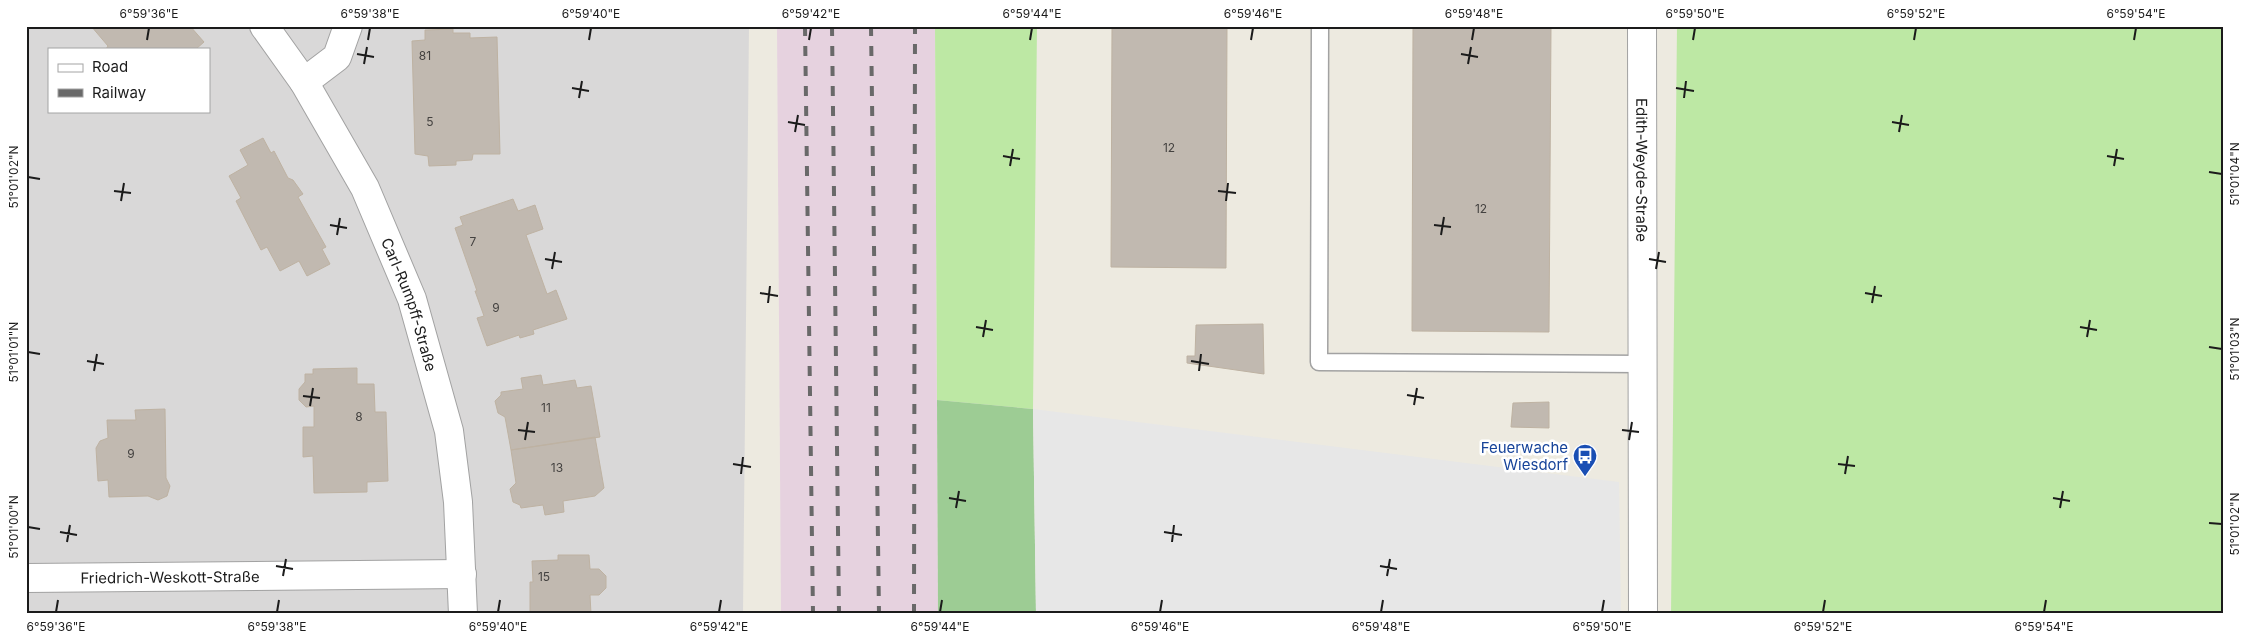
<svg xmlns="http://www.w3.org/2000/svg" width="2249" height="640" viewBox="0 0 2249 640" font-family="Inter,sans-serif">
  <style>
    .residential { fill: #d9d8d8; fill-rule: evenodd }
    .industrial { fill: #e6d2df }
    .grass { fill: #bde8a4 }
    .forest { fill: #9dcc94 }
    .parking { fill: #e7e7e7 }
    .building { fill: #c1b9b0; stroke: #beb2a2 }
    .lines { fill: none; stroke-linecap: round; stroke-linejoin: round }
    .service-casing { stroke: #a2a2a2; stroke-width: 19 }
    .minor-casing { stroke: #a2a2a2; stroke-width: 30 }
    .tertiary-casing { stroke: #a2a2a2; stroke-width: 30 }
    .service { stroke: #fff; stroke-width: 16 }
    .minor { stroke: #fff; stroke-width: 28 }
    .tertiary { stroke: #fff; stroke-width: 28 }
    .rail { stroke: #696969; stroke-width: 4; stroke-dasharray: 10 10; stroke-linecap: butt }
    .ticks { fill: none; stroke: #1b1b1b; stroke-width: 2 }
    .labels { text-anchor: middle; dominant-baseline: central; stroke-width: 5; stroke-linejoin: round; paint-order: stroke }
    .number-label { font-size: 12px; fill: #444240 }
    .street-label { font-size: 15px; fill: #1b1b1b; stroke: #fff }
    .transit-label { font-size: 15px; fill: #164399; stroke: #fff; text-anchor: end }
    .neatline { fill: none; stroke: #1b1b1b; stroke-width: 2 }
    .ticks-label { font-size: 12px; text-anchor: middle; fill: #1b1b1b }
  </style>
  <rect width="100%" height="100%" fill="#edeae0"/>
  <path class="residential" d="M 26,26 L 749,26 L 743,614 L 26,614 ZM 49,49 L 209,49 L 209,111 L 49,111 Z"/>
  <path class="industrial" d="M 777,26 L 935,26 L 938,614 L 781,614 Z"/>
  <path class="grass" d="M 935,26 L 1037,26 L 1033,409 L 937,400 Z
    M 1677,26 L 2223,26 L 2223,614 L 1671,614 Z"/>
  <path class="forest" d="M 937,400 L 1033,409 L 1036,614 L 938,614 Z"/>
  <path class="parking" d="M 1033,409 L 1619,482 L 1621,614 L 1036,614 Z"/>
  <path class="building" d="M 91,26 L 190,26 L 204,42 L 196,49 L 106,49 L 108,46 Z
    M 1112,26 L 1227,26 L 1226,268 L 1111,267 Z
    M 1413,26 L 1551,26 L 1549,332 L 1412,331 Z
    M 453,29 L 453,33 L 470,33 L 470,38 L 497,37 L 500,154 L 473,154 L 472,160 L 456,161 L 456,165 L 429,166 L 428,156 L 415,154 L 412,41 L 425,40 L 425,30 Z
    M 263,138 L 271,153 L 274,151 L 288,178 L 293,180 L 303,194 L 298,197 L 326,247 L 322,249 L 330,264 L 307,276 L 299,261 L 280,271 L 267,247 L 261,250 L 236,201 L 241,198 L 229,176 L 248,165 L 240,150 Z
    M 513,199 L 518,211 L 535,205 L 543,229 L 526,235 L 547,294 L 556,290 L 567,319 L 533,330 L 534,334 L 520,338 L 519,335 L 487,346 L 477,318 L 484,316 L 475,291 L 477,291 L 455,228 L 463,225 L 460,217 Z
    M 1263,324 L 1264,374 L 1187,363 L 1187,356 L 1195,356 L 1196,325 Z
    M 357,368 L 357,384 L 374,384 L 375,412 L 386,412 L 388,481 L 367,482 L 367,492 L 314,493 L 313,456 L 303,457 L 303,427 L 314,427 L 314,406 L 306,407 L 299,400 L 299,389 L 305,382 L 305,374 L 313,374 L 313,369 Z
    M 541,375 L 543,385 L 575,380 L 577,388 L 591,386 L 600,437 L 511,450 L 505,417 L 498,413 L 495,401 L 501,395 L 501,392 L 523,389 L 521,378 Z
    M 1549,402 L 1549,428 L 1511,427 L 1513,403 Z
    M 165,409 L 166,478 L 170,486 L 167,496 L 158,500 L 148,496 L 109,497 L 108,480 L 98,481 L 96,448 L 100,441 L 108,438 L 107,420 L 136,420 L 135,410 Z
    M 595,437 L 604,488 L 595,496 L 563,501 L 564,512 L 545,515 L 543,505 L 521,508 L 520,505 L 513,502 L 510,489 L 516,483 L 511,450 Z
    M 558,555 L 589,555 L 590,569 L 599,569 L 606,576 L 606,588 L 599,595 L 590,595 L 591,614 L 530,614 L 530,582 L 533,582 L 532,561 L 558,560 Z"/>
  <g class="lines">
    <defs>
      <path id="service" d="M 1320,26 L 1319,362 L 1641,364"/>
      <g id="minor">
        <path id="s1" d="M 264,26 L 304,82 L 365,188 L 412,299 L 449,431 L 458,502 L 463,614"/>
        <path d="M 304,82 L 337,57 L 348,26"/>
        <path id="s2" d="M 26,578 L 462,574"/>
      </g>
      <g id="tertiary">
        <path id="s3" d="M 1642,26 L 1643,614"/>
      </g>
    </defs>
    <use href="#service" class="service-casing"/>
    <use href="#minor" class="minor-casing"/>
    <use href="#tertiary" class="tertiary-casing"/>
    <use href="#service" class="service"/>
    <use href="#minor" class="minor"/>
    <use href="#tertiary" class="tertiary"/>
    <path class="rail" d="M 805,26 L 813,614
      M 832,26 L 839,614
      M 871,26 L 879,614
      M 914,614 L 915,26"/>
  </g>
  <path class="ticks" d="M 147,40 L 149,28M 368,40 L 370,28M 589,40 L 591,28M 809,40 L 811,28M 1030,40 L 1032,28M 1251,40 L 1253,28M 1472,40 L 1474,28M 1693,40 L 1695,28M 1914,40 L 1916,28M 2134,40 L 2136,28M 357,54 L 374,57M 1461,54 L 1478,57M 364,64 L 367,47M 1468,64 L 1471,47M 572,88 L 589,91M 1676,88 L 1694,91M 579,98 L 582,81M 1684,98 L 1686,81M 788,122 L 805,125M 1892,122 L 1909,125M 795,132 L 798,115M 1899,132 L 1902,115M 1003,156 L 1020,159M 2107,156 L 2124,159M 1010,166 L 1013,149M 2114,166 L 2117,149M 2209,172 L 2222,174M 28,177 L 40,179M 114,191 L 131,193M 1218,191 L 1236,193M 121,201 L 124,183M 1226,201 L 1228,183M 330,225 L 347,228M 1434,225 L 1451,227M 337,235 L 340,218M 1441,235 L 1444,217M 545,259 L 562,262M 1649,259 L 1666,262M 552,269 L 555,252M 1656,269 L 1659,252M 760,293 L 778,296M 1865,293 L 1882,296M 768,303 L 770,286M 1872,303 L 1875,286M 976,327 L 993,330M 2080,327 L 2097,330M 983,337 L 986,320M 2087,337 L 2090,320M 2209,347 L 2222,349M 28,352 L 40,354M 87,361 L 104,364M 1191,361 L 1209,364M 94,371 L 97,354M 1199,371 L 1201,354M 1407,395 L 1424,398M 303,396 L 320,398M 1414,405 L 1417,388M 310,406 L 313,388M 518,430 L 535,432M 1622,430 L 1639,432M 525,440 L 528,422M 1629,440 L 1632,422M 733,464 L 751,467M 1838,464 L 1855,466M 741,474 L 743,457M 1845,474 L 1848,456M 949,498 L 966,501M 2053,498 L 2070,501M 956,508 L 959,491M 2060,508 L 2063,491M 2209,523 L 2222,524M 28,527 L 40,529M 60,532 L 77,535M 1164,532 L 1182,535M 67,542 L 70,525M 1172,542 L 1174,525M 276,566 L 293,569M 1380,566 L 1397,569M 283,576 L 286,559M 1387,576 L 1390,559M 56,612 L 58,600M 277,612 L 279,600M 498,612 L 500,600M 719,612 L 721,600M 940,612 L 942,600M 1160,612 L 1162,600M 1381,612 L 1383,600M 1602,612 L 1604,600M 1823,612 L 1825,600M 2044,612 L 2046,600"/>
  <defs>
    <symbol id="bus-pin" viewBox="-11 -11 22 30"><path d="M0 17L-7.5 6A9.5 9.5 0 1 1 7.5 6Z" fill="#1a4fb4" stroke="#fff"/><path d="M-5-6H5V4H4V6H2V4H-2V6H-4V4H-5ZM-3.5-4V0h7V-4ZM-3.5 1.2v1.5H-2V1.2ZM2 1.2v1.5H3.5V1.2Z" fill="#fff"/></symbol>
  </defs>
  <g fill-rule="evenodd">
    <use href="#bus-pin" x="1571" y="442" width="28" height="38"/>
  </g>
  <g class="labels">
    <g class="number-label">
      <text x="425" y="55">81</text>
      <text x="430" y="121">5</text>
      <text x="1169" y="147">12</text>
      <text x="1481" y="208">12</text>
      <text x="473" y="241">7</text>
      <text x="496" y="307">9</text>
      <text x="546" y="407">11</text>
      <text x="359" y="416">8</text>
      <text x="131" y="453">9</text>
      <text x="557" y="467">13</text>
      <text x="544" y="576">15</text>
    </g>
    <g class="street-label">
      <text stroke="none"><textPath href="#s3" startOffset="144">Edith-Weyde-Straße</textPath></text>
      <text stroke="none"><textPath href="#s1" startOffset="316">Carl-Rumpff-Straße</textPath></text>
      <text stroke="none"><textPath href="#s2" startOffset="144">Friedrich-Weskott-Straße</textPath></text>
    </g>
    <g class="transit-label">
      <text x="1568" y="447">Feuerwache<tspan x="1568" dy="17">Wiesdorf</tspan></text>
    </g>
  </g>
  <rect width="2249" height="640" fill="none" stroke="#ffffff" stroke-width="55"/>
  <rect x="48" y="48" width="162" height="65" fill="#ffffff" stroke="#a4a4a4"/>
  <rect x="58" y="64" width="25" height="8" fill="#ffffff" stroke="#a4a4a4"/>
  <text x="92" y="72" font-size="15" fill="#1b1b1b">Road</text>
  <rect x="58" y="89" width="25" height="8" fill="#696969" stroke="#a4a4a4"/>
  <text x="92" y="98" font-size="15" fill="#1b1b1b">Railway</text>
  <rect x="28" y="28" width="2194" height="584" class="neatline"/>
  <g class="ticks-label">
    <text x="149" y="18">6°59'36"E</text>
    <text x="370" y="18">6°59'38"E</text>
    <text x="591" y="18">6°59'40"E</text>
    <text x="811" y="18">6°59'42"E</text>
    <text x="1032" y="18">6°59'44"E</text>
    <text x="1253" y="18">6°59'46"E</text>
    <text x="1474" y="18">6°59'48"E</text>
    <text x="1695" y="18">6°59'50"E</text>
    <text x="1916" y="18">6°59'52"E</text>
    <text x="2136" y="18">6°59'54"E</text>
    <text transform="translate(2235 174) rotate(-90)" y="4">51°01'04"N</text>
    <text transform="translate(14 177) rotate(-90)" y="4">51°01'02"N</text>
    <text transform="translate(2235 349) rotate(-90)" y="4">51°01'03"N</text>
    <text transform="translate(14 352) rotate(-90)" y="4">51°01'01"N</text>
    <text transform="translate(2235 524) rotate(-90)" y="4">51°01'02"N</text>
    <text transform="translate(14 527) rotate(-90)" y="4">51°01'00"N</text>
    <text x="56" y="631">6°59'36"E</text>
    <text x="277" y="631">6°59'38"E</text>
    <text x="498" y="631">6°59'40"E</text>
    <text x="719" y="631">6°59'42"E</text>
    <text x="940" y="631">6°59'44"E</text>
    <text x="1160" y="631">6°59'46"E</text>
    <text x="1381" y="631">6°59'48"E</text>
    <text x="1602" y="631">6°59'50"E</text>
    <text x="1823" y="631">6°59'52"E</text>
    <text x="2044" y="631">6°59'54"E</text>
  </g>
</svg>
